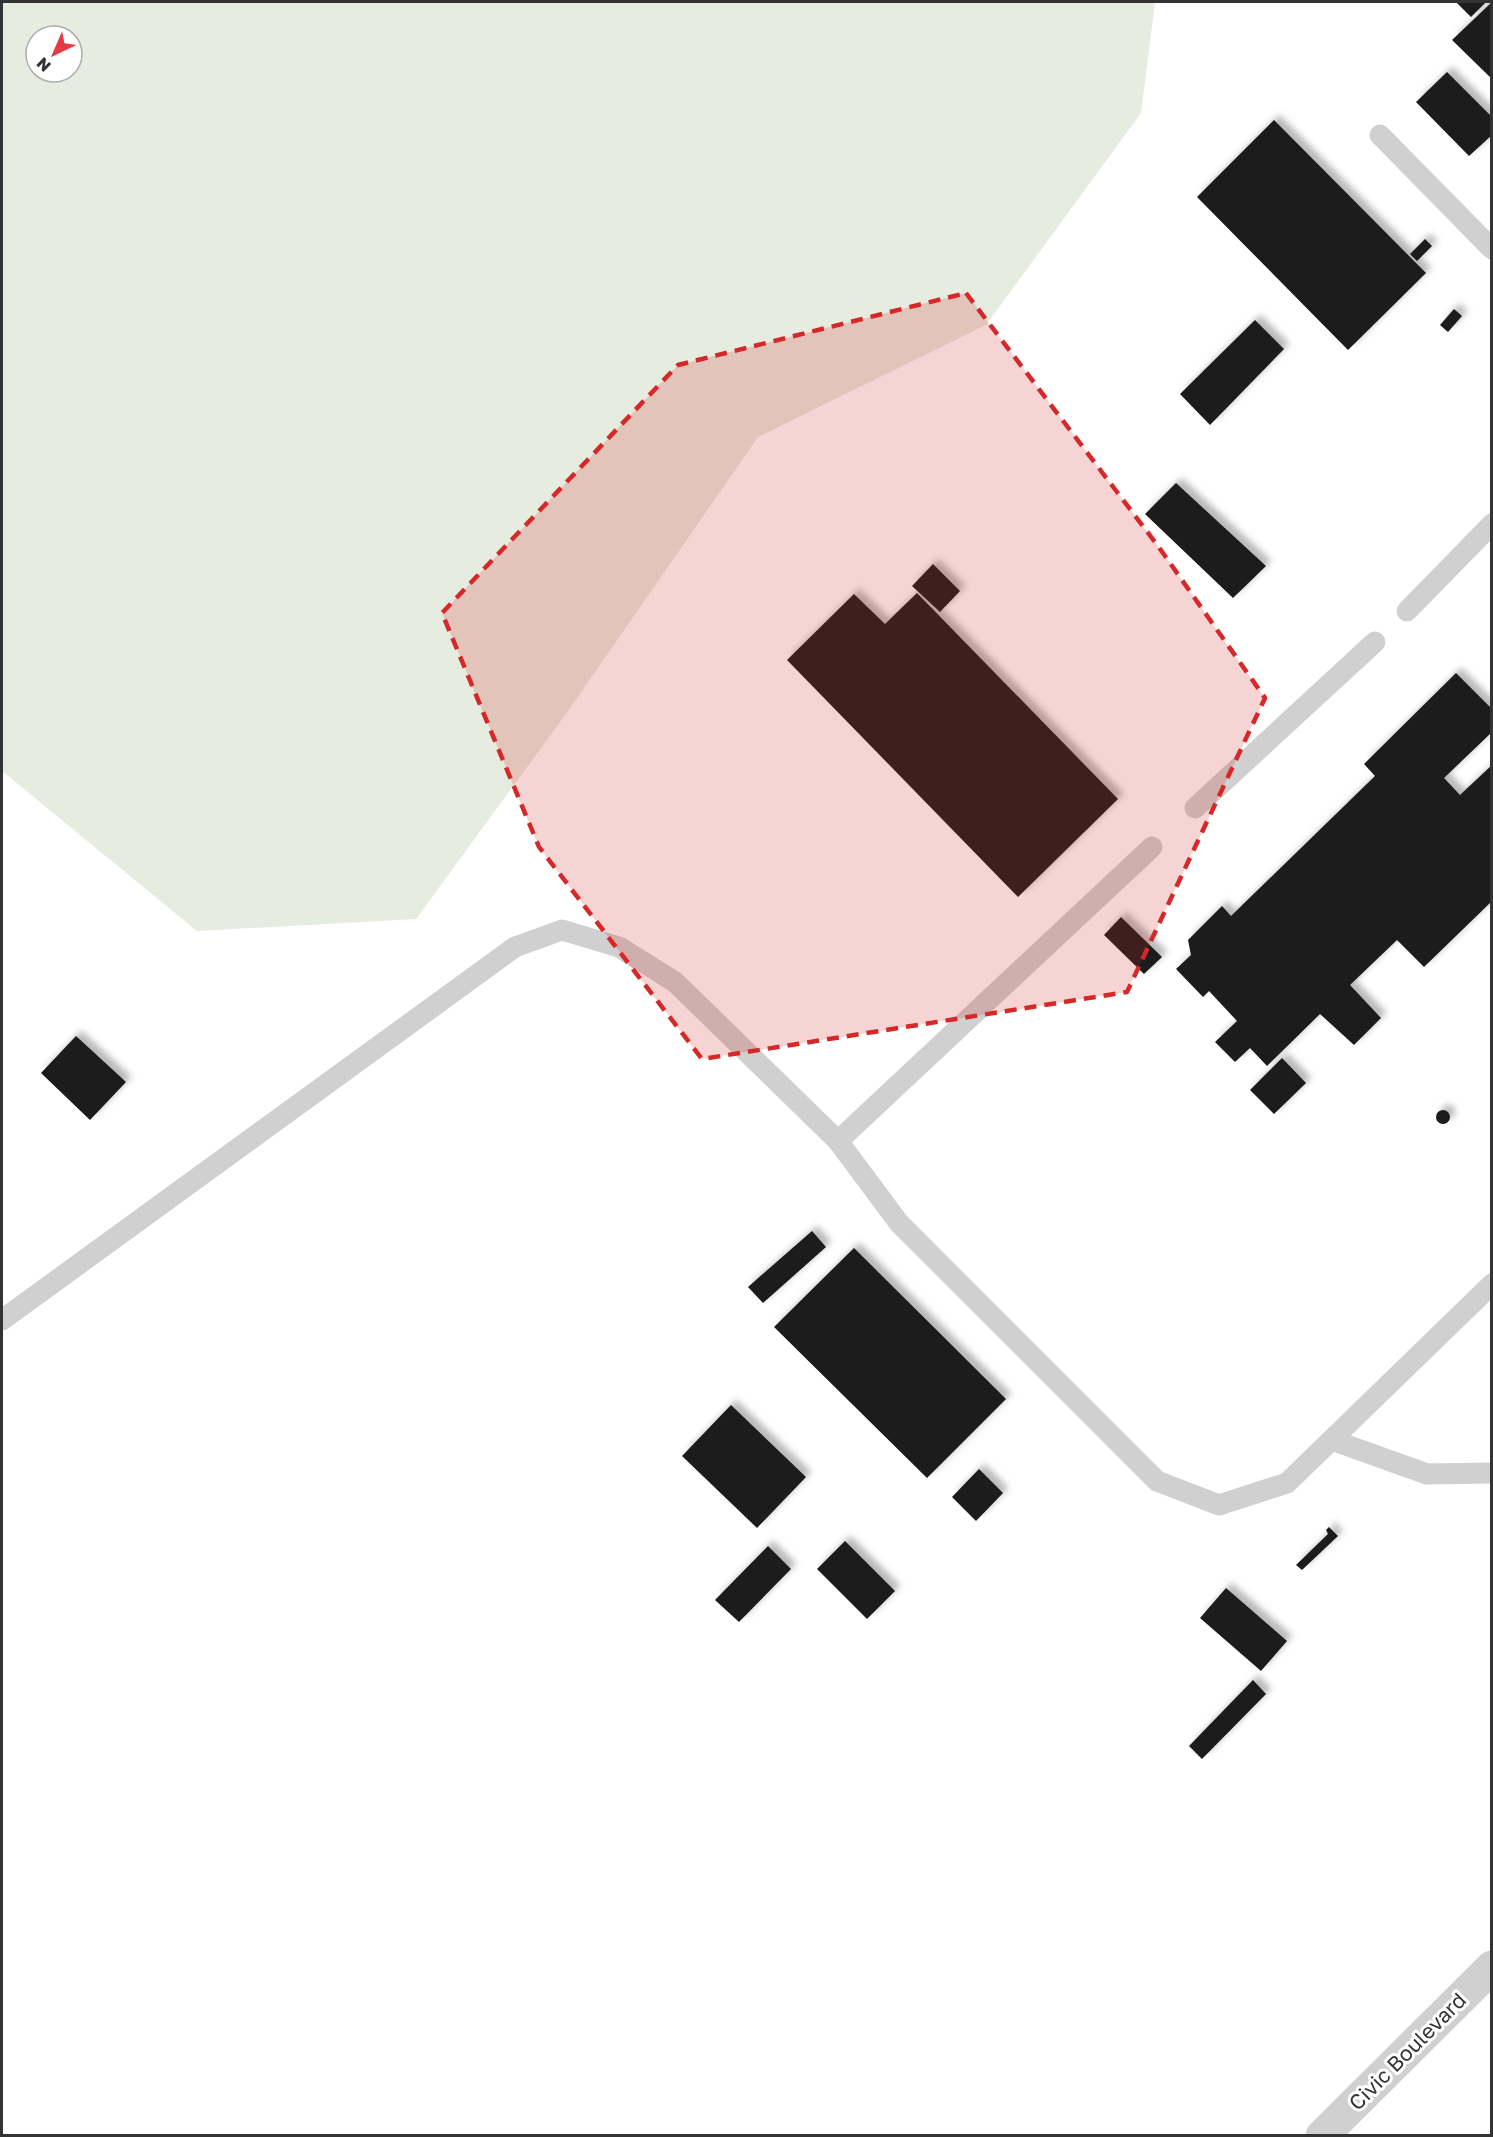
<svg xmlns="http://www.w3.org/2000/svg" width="1493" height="2137" viewBox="0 0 1493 2137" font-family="'Golos Text',sans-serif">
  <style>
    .green { fill: #e6ecdf; fill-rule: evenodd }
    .building { fill: #1a1a1a; filter: url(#shadow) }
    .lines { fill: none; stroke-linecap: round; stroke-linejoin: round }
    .service { stroke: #d0d0d0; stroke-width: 21 }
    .minor { stroke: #d0d0d0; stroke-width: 33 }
    .marked { fill: #d62828; fill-opacity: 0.2; stroke: #d62828; stroke-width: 4.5; stroke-dasharray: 12 8; stroke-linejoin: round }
    .labels { text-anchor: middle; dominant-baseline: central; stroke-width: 6; stroke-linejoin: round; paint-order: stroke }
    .street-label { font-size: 21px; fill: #333; stroke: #fff }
  </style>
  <defs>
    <filter id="shadow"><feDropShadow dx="5.5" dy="-5.5" stdDeviation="3" flood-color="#0004"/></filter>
  </defs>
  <rect width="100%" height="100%" fill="#fff"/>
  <path class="green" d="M 2,2 L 1155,2 L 1141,113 L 986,325 L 758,437 L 568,711 L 416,919 L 197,931 L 2,771 ZM 36,36 L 72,36 L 72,72 L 36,72 Z"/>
  <path class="building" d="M 1456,2 L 1486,2 L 1471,17 Z
    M 1492,2 L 1492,79 L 1452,40 Z
    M 1447,72 L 1492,117 L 1492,135 L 1469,156 L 1416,102 Z
    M 1274,120 L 1426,273 L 1348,350 L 1197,197 Z
    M 1425,239 L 1432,246 L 1417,261 L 1410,254 Z
    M 1454,309 L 1462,316 L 1448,332 L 1440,325 Z
    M 1255,320 L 1284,349 L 1210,425 L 1180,394 Z
    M 1176,483 L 1266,566 L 1233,598 L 1145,514 Z
    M 933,564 L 960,591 L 940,612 L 912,586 Z
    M 917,593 L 1118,799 L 1018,897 L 787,660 L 854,594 L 885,624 Z
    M 1456,673 L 1492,709 L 1492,732 L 1444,778 L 1460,795 L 1492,765 L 1492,901 L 1424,967 L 1397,940 L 1350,985 L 1381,1018 L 1354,1045 L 1320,1014 L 1267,1066 L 1250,1048 L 1235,1062 L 1215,1042 L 1237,1021 L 1209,991 L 1203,997 L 1176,969 L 1191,955 L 1188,940 L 1222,906 L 1231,916 L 1375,776 L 1364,764 Z
    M 1121,917 L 1162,957 L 1144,974 L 1104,935 Z
    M 76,1036 L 126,1082 L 90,1120 L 41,1073 Z
    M 1282,1058 L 1306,1083 L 1274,1114 L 1250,1090 Z
    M1436 1117a7 7 0 1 1 14 0a7 7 0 1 1-14 0Z
    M 812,1231 L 826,1247 L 763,1303 L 748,1287 Z
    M 854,1248 L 1006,1399 L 927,1478 L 774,1327 Z
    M 731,1405 L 806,1477 L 757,1528 L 682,1456 Z
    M 979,1469 L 1003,1493 L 976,1521 L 952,1497 Z
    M 1329,1527 L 1338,1536 L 1302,1570 L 1296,1565 L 1328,1534 L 1326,1530 Z
    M 845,1541 L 895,1591 L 867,1619 L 817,1569 Z
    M 768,1546 L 791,1569 L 739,1622 L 715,1600 Z
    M 1226,1588 L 1287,1641 L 1261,1671 L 1200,1618 Z
    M 1253,1680 L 1266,1694 L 1202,1759 L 1189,1746 Z"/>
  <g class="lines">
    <path class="service" d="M 1380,135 L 1492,249
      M 1407,611 L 1492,524
      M 1195,808 L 1375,642
      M 1152,847 L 838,1141 L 899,1223 L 1157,1481 L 1219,1505 L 1287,1483 L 1492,1284
      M 2,1320 L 515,947 L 562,930 L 619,947 L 675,982 L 838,1141
      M 1332,1440 L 1427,1474 L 1492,1473"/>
    <path class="minor" d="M 1322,2136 L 1492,1967"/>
  </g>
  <path class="marked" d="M 966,293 L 1158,546 L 1265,698 L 1127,992 L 702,1059 L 539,847 L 442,613 L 678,365 Z"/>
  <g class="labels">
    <g class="street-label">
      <text transform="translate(1407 2051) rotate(-45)">Civic Boulevard</text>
    </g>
  </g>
  <rect width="1493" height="2137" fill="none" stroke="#333333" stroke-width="6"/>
  <g transform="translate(54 54) rotate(224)"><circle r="28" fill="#ffffff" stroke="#adadad" stroke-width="1.5"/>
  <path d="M0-4.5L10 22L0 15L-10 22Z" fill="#e63946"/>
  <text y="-9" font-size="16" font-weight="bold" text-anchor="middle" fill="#333333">N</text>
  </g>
</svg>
